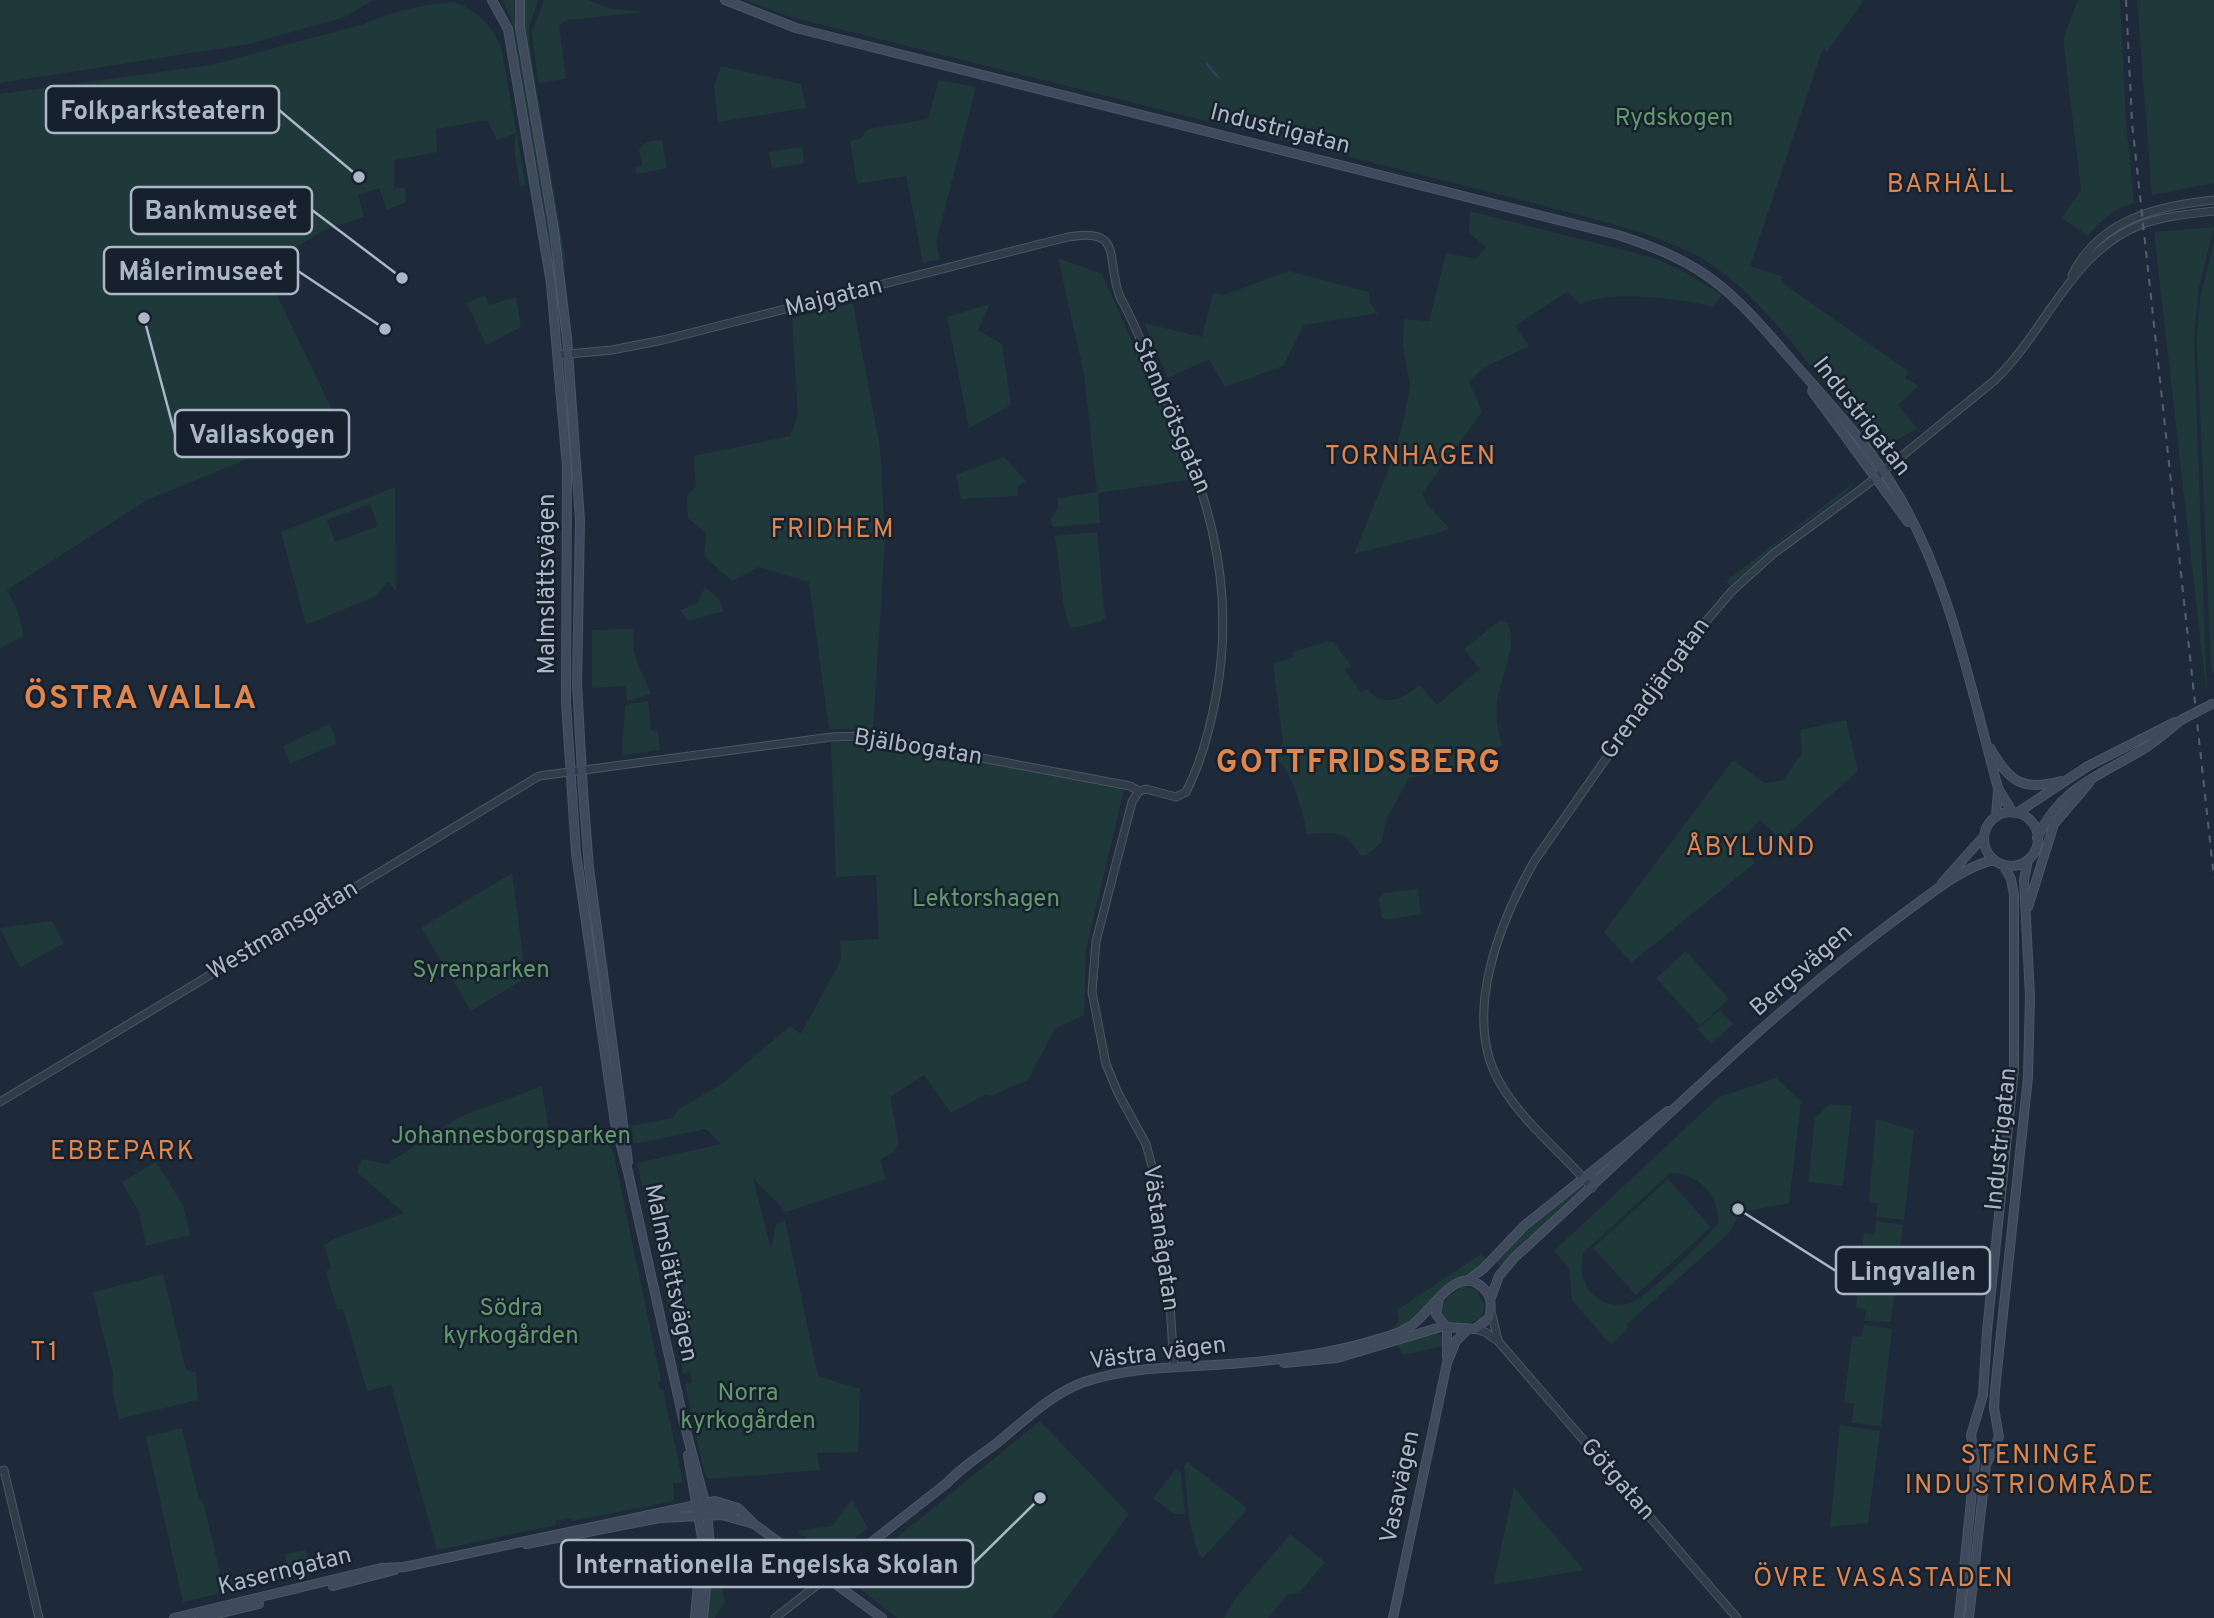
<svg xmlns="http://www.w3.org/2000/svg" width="2214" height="1618" viewBox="0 0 2214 1618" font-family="Overpass,sans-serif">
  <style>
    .green { fill: #1f383a; fill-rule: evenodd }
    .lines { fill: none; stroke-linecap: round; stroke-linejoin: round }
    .stream { stroke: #2d4560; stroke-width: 2 }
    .tertiary-casing { stroke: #4c5764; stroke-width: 9 }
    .secondary-casing { stroke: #4c5764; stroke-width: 10 }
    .tertiary { stroke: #313c49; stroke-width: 7 }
    .secondary { stroke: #3f4b5d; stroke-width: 8 }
    .rail { stroke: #526071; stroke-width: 2; stroke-dasharray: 7 7; stroke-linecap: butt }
    .secondary-bridge-casing { stroke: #4c5764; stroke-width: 10; stroke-linecap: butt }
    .secondary-bridge { stroke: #3f4b5d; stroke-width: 8 }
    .labels { text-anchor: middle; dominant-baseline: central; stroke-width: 5; stroke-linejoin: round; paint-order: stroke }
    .park-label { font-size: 24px; fill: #61996b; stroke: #17212d }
    .street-label { font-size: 24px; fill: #abb7c6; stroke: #17212d }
    .neighbourhood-label { font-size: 26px; letter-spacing: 2px; fill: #de864e; stroke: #17212d }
    .district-label { font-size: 32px; font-weight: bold; letter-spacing: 2px; fill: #de864e; stroke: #17212d }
    .leader { fill: none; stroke: #abb7c6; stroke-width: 2.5 }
    .callout-dot { fill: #abb7c6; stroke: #17212d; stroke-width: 2.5 }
    .callout { fill: #17212d; stroke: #abb7c6; stroke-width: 2.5 }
    .callout-label { font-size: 26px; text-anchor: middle; font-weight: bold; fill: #abb7c6 }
  </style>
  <rect width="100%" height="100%" fill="#1e2a39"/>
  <path class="green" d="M 0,0 L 373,0 L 345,17 L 249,44 L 0,83 Z
    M 502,0 L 514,0 L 514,18 L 551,236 L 563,334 L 560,334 L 548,236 L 511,18 Z
    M 525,0 L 538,0 L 529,27 L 529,43 L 566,263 L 563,264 L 524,21 Z
    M 544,0 L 588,0 L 607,8 L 645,12 L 567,20 L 559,25 L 566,79 L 538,83 L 532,32 Z
    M 745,0 L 1864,0 L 1826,53 L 1824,49 L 1821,53 L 1750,266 L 1783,277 L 1781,282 L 1908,371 L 1905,378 L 1919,386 L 1898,405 L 1917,428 L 1876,453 C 1830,393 1762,290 1696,255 C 1647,230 1591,219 1538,204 L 787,16 Z
    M 2078,0 L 2120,0 L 2126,121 L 2134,203 C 2114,209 2101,220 2088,236 L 2062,218 L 2081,190 L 2064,47 L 2064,36 Z
    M 2137,0 L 2214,0 L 2214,183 L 2152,195 Z
    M 454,2 C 476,10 491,24 501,47 L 526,185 L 520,186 L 514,149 L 516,133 L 497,140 L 487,120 L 436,129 L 437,152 L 394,160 L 394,188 L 405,188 L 406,202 L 387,210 L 379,188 L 358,195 L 364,217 L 325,230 L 298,246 L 301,265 L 270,281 L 336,418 L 322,423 L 323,428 L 147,500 L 7,590 L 18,612 L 24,636 L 0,648 L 0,94 L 211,65 L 364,24 C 389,12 426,4 454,2 Z
    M 721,66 L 801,84 L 806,108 L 718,122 L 714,86 Z
    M 939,80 L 976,87 L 936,243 L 940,259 L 923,263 L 906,176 L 857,184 L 850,141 L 861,138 L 868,129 L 928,119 Z
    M 662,140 L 667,168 L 637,174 L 635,167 L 642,166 L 639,149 L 646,142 Z
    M 802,147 L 804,163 L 772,169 L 769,152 Z
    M 1470,211 L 1654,258 L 1683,271 L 1722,295 L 1713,307 C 1687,299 1602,289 1581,305 L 1567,292 L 1515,326 L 1529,346 L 1483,368 L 1469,382 L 1482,412 L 1422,493 L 1426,503 L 1449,528 L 1442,532 L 1354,554 L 1393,459 L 1405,415 L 1410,385 L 1403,347 L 1404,319 L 1429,321 L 1446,253 L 1476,259 L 1486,247 L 1469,233 Z
    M 2214,227 L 2199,288 L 2194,340 L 2207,698 L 2154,232 Z
    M 2214,243 L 2214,673 L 2213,673 L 2211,669 L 2197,339 L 2200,298 Z
    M 1058,258 L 1102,274 L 1194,479 L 1098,493 L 1100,523 L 1053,527 L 1050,519 L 1058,509 L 1057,498 L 1097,492 L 1084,374 Z
    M 1289,271 L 1369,292 L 1369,302 L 1378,313 L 1304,325 L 1283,366 L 1225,387 L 1209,359 L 1168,378 L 1144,323 L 1202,337 L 1213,293 L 1224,295 Z
    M 485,295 L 489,305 L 516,297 L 521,327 L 486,345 L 467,303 Z
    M 853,303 L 880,448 L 885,540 L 873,730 L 829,729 L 809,582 L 759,567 L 732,581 L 704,556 L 706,533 L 688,518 L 687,496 L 696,486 L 694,456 L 790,436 L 798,416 L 792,318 Z
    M 990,304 L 978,330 L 1002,344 L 1011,405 L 969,428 L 947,317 Z
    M 1004,457 L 1026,481 L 1017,487 L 1018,496 L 961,499 L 956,475 Z
    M 1856,481 L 1844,495 L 1782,540 L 1730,586 L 1726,581 Z
    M 395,487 L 396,591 L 388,581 L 376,596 L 306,625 L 281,532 ZM 370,504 L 378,526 L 335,542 L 327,520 Z
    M 1097,532 L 1105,618 L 1100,622 L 1070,628 L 1064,608 L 1055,536 Z
    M 705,587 L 719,599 L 724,611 L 688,621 L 680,610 L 698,603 Z
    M 1499,621 L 1507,622 C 1519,645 1500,678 1497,702 C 1495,717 1498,731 1502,746 L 1492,749 L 1478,765 L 1409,778 L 1386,820 L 1382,842 L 1367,855 L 1361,856 C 1344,828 1336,833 1307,834 C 1305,819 1291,766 1277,761 L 1283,742 L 1273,664 L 1294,657 L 1293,652 L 1329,641 L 1334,643 L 1351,666 L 1345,670 L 1361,693 L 1367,689 C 1385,709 1402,699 1420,685 L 1437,705 L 1480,669 L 1464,649 Z
    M 633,629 C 632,662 640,666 651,694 L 627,701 L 626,686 L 592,688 L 592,630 Z
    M 648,701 L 651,730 L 658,732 L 660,750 L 622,755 L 625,705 Z
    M 1846,720 L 1858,771 L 1781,840 L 1760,820 L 1739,842 L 1755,863 L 1631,963 L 1604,932 L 1733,760 L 1765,783 L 1783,780 L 1802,753 L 1800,730 Z
    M 330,724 L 337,743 L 290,764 L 283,746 Z
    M 831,742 L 883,742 L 1124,790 L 1086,950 L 1084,1015 L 1055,1029 L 1028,1080 L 991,1096 L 986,1094 L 951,1113 L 924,1075 L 890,1097 L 899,1143 L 893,1152 L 880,1160 L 886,1179 L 786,1212 L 753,1178 L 771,1249 L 776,1225 L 785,1220 L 818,1376 L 860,1389 L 858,1452 L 817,1453 L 820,1470 L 708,1479 L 704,1472 L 685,1384 L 692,1383 L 690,1372 L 683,1374 L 637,1163 L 721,1144 L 706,1129 L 634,1144 L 631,1126 L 673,1118 L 677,1110 L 722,1084 L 790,1026 L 801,1034 L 841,960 L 840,941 L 879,939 L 876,875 L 836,877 Z
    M 512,873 L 526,978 L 471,1011 L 421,928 Z
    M 1418,889 L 1421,914 L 1386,920 L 1382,918 L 1379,898 L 1384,893 Z
    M 52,921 L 64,943 L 20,968 L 0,928 Z
    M 1686,951 L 1729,999 L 1700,1026 L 1656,978 Z
    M 1720,1010 L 1733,1024 L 1711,1044 L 1698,1029 Z
    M 1776,1078 L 1801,1101 L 1789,1203 L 1740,1212 L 1730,1232 L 1626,1325 L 1628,1328 L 1611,1345 L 1572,1300 L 1569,1268 L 1554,1251 L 1719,1097 ZM 1670,1173 C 1696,1171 1721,1196 1718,1223 C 1708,1237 1647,1297 1631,1303 C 1619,1307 1605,1305 1596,1297 C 1582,1286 1580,1269 1583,1253 Z
    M 542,1086 L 550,1139 L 602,1127 L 614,1155 L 661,1380 L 658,1383 L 659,1388 L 663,1390 L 683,1482 L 673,1483 L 674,1501 L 572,1521 L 571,1518 L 555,1521 L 556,1525 L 437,1550 L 391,1385 L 367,1391 L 343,1309 L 337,1310 L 326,1272 L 331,1268 L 324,1245 L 334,1239 L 404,1213 L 357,1172 L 362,1159 L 387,1164 L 459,1117 Z
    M 1830,1104 L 1852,1106 L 1843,1186 L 1808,1182 L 1815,1118 Z
    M 1876,1119 L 1914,1130 L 1904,1220 L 1876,1217 L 1878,1204 L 1869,1202 Z
    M 156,1162 L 183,1205 L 190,1235 L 146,1246 L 139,1212 L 122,1182 Z
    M 1668,1179 L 1711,1227 L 1636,1295 L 1593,1248 Z
    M 1578,1186 L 1580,1189 L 1501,1266 L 1495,1261 L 1528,1227 Z
    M 1876,1221 L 1903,1225 L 1891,1322 L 1864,1321 L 1866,1310 L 1856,1307 L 1864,1233 L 1874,1235 Z
    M 1481,1254 L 1487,1260 L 1483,1265 L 1447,1285 L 1414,1320 L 1390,1332 L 1399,1321 L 1397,1310 Z
    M 163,1274 L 186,1370 L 196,1372 L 198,1400 L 119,1419 L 112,1388 L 113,1374 L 93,1292 Z
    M 1463,1286 L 1477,1290 L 1485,1306 L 1481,1318 L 1467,1325 L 1449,1322 L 1440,1311 L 1448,1297 Z
    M 1864,1325 L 1892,1329 L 1881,1426 L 1852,1423 L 1854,1404 L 1844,1402 L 1852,1336 L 1861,1337 Z
    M 1434,1332 L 1441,1335 L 1444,1346 L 1403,1355 L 1397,1345 Z
    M 1040,1421 L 1129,1514 L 1052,1618 L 897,1618 L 847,1578 Z
    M 1840,1425 L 1880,1431 L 1868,1523 L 1830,1527 Z
    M 182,1428 L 198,1495 L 204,1505 L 222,1581 L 287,1566 L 285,1554 L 306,1550 L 311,1572 L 183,1602 L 146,1437 Z
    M 1187,1462 L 1246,1507 L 1246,1511 L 1202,1559 C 1187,1532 1188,1497 1184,1466 Z
    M 1176,1469 L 1181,1473 L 1185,1514 L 1174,1514 L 1153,1498 Z
    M 1514,1488 L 1584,1570 L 1493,1585 Z
    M 852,1499 L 868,1528 L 831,1557 L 797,1531 L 832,1526 Z
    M 1290,1534 L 1325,1562 L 1299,1593 L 1287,1595 L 1268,1618 L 1224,1618 L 1235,1599 Z
    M 714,1541 L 725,1602 L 715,1618 L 707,1618 Z"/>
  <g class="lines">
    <path class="stream" d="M 1207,64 L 1218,77"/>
    <defs>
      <path id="tertiary" d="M 2072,275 C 2100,219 2157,206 2214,200
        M 1139,791 L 1132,802 L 1096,941 L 1092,992 L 1106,1064 L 1118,1093 L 1146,1144 L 1156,1181 L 1170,1304 L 1174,1367
        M 0,1102 L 539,776 L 831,737 L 865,736 L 1130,786 L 1139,791 L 1146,789 L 1176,797 L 1186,792 C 1202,761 1211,725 1217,691 C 1237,574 1204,484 1157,379 C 1145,352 1135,323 1120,297 C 1105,259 1125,227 1068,237 L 663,340 L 612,350 L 558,355
        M 1592,1188 C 1563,1153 1523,1123 1500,1083 C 1461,1016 1500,921 1535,860 L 1684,647 L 1732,591 L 1773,554 L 1864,487 L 1995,380 C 2046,331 2071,252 2140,225 C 2163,216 2189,214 2214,211
        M 1491,1311 L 1498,1340
        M 1475,1329 L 1485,1332 L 1498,1341 L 1737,1618
        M 0,1471 L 4,1470 L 39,1618
        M 775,1618 L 826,1578"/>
      <path id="secondary" d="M 492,0 L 508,29 L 551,283 L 567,467 L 566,702 L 576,853 L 615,1123 L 628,1172 L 684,1423 L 707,1510 L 710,1547 L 703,1618
        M 520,0 L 520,27 L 554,230 L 567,338 L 580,520 L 577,684 L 583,791 L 589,868 L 628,1162
        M 725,0 L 796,28 L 1618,235 C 1711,265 1733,293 1794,363 C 1828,402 1864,440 1891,483 C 1949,574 1970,686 1998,788 L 2013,813
        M 1812,391 L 1908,522
        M 1990,748 C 2009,781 2022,792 2061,781
        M1984 839a27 27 0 1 1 54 0a27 27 0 1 1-54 0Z
        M 2017,813 L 2088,766 L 2175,722
        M 1996,817 L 1998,791
        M 2037,838 C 2061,787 2097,777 2142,750 C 2157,741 2169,730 2181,720
        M 1942,883 L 1984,836
        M 2028,907 L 2054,824 L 2089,783
        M 1468,1280 L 1483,1269 L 1525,1225 L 1668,1111
        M 1490,1300 L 1499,1276 L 1514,1258 C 1641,1143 1762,1018 1899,917 C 1925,898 1963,866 1994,860
        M 1447,1327 L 1447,1357
        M 1284,1363 L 1337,1358 L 1444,1326
        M 688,1455 L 702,1538 L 695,1618
        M 703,1513 L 716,1508 L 734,1511
        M 526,1544 L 660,1518 L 722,1515 L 754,1524
        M 826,1578 L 947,1483 C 962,1467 980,1456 997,1443 C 1024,1421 1051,1394 1084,1382 C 1133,1365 1190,1368 1242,1363 C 1288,1359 1334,1353 1378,1339 C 1390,1336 1402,1332 1412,1325 C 1431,1312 1457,1262 1483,1288 C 1492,1296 1492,1307 1489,1318 L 1475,1329 L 1446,1327 L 1436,1314 L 1439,1298
        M 333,1586 L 395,1570
        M 174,1618 L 381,1568 L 404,1567 L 715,1501 L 738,1508 L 754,1524 L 882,1618
        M 200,1618 L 259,1604
        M 1393,1618 L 1447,1363 L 1456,1341 L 1467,1330
        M 1959,1618 L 1975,1462 L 1971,1435 L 1983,1395 L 1987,1331 L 2014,1069 L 2014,895 L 2011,879 L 2003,865
        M 1969,1618 L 1986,1465 L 1999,1437 L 1994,1408 L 1995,1390 L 2028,1077 L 2030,996 L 2024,880 L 2028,860"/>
    </defs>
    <use href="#tertiary" class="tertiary-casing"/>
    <use href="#secondary" class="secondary-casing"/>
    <use href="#tertiary" class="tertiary"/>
    <use href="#secondary" class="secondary"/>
    <path class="rail" d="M 2126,0 L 2132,122 L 2214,878"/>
    <defs>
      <path id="secondary-bridge" d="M 2181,720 L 2214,703"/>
    </defs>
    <use href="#secondary-bridge" class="secondary-bridge-casing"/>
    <use href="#secondary-bridge" class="secondary-bridge"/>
  </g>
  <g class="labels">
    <g class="park-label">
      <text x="1674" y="119">Rydskogen</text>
      <text x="986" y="900">Lektorshagen</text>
      <text x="481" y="971">Syrenparken</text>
      <text x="511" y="1137">Johannesborgsparken</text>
      <text x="511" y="1309">Södra<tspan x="511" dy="28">kyrkogården</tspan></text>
      <text x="748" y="1394">Norra<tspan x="748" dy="28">kyrkogården</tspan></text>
    </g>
    <g class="street-label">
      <text transform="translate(1280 130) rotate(14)">Industrigatan</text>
      <text transform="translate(834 298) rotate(-14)">Majgatan</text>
      <text transform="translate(1171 416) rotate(67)">Stenbrötsgatan</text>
      <text transform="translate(1861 417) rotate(52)">Industrigatan</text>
      <text transform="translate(548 584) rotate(-90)">Malmslättsvägen</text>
      <text transform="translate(1656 689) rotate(-54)">Grenadjärgatan</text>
      <text transform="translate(918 748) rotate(9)">Bjälbogatan</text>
      <text transform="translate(283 931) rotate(-31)">Westmansgatan</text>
      <text transform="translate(1802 971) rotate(-41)">Bergsvägen</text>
      <text transform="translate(2002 1139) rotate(-84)">Industrigatan</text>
      <text transform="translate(1160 1238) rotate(82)">Västanågatan</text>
      <text transform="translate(670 1273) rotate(78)">Malmslättsvägen</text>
      <text transform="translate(1158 1354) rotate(-7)">Västra vägen</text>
      <text transform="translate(1617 1480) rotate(49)">Götgatan</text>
      <text transform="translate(1401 1487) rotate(-78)">Vasavägen</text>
      <text transform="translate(285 1572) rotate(-14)">Kaserngatan</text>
    </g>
    <g class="neighbourhood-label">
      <text x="1951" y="185">BARHÄLL</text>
      <text x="1411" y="457">TORNHAGEN</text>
      <text x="833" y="530">FRIDHEM</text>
      <text x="1751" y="848">ÅBYLUND</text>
      <text x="123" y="1152">EBBEPARK</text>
      <text x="45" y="1353">T1</text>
      <text x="2030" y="1456">STENINGE<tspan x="2030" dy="30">INDUSTRIOMRÅDE</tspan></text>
      <text x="1884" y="1579">ÖVRE VASASTADEN</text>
    </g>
    <g class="district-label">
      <text x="141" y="700">ÖSTRA VALLA</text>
      <text x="1359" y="764">GOTTFRIDSBERG</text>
    </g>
  </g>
  <path class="leader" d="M359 177L279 110M402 278L312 210M385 329L298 271M144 318L175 434M1738 1209L1836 1271M1040 1498L973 1564"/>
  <g class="callout-dot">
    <circle cx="359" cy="177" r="7"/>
    <circle cx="402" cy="278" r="7"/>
    <circle cx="385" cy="329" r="7"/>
    <circle cx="144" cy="318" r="7"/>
    <circle cx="1738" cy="1209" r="7"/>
    <circle cx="1040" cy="1498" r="7"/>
  </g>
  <g class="callout">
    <rect x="46" y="86" width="233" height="47" rx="7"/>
    <rect x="131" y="187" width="181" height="47" rx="7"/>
    <rect x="104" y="247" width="194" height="47" rx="7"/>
    <rect x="175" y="410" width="174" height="47" rx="7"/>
    <rect x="1836" y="1247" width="154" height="47" rx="7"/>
    <rect x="561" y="1540" width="412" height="47" rx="7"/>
  </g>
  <g class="callout-label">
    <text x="163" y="119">Folkparksteatern</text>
    <text x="221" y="219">Bankmuseet</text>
    <text x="201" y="280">Målerimuseet</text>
    <text x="262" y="443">Vallaskogen</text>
    <text x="1913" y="1280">Lingvallen</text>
    <text x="767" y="1573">Internationella Engelska Skolan</text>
  </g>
</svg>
